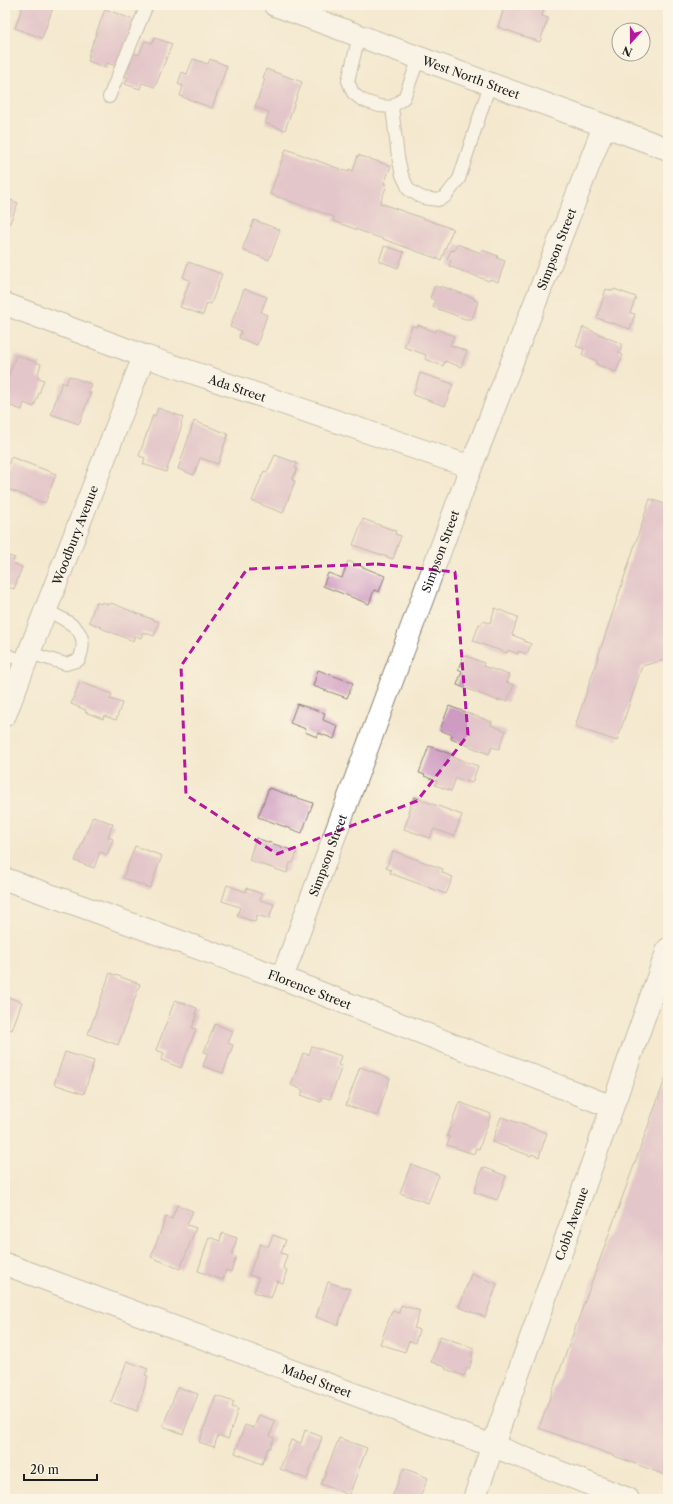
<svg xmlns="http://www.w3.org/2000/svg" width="673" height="1504" viewBox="0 0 673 1504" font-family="'Libre Caslon Text',serif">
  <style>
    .building { fill: #ce9bc2 }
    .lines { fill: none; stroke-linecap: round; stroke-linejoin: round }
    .service-casing { stroke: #888276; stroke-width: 14 }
    .minor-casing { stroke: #888276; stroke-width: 24 }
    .tertiary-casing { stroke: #888276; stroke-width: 24 }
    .service { stroke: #fff; stroke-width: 12 }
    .minor { stroke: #fff; stroke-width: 22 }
    .tertiary { stroke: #fff; stroke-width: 22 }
    .marked { fill: none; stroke: #b5179e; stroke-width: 3; stroke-dasharray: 8 5; stroke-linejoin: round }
    .labels { text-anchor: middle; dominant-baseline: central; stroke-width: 3.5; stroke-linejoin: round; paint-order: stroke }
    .street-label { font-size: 12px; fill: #1c1c1c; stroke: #fcf5e5 }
  </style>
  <rect width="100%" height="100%" fill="#fcf5e5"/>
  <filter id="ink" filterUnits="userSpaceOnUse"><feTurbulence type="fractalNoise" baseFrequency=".025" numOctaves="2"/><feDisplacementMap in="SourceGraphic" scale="8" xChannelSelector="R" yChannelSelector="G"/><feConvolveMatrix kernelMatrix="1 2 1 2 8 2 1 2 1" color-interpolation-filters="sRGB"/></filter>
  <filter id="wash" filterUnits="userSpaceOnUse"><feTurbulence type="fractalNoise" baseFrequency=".012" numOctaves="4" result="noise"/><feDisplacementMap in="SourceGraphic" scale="16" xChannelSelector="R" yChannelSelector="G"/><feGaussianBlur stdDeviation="0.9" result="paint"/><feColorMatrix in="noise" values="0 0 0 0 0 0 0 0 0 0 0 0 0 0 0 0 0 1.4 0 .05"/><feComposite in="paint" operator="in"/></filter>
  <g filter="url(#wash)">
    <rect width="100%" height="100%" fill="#f4e9cf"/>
    <g id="blocks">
      <path class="building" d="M 5,5 L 11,5 L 9,11 L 6,10 L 5,13 Z
        M 23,5 L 54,5 L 42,38 L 15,28 Z
        M 505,5 L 545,5 L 542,16 L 548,18 L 540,42 L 498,27 Z
        M 105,9 L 134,20 L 118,67 L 107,63 L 106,68 L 88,61 L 90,56 L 88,56 Z
        M 155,38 L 172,44 L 155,87 L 142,83 L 140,89 L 125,84 L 128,77 L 125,76 L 133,53 L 139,55 L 145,41 L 152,43 Z
        M 193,59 L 208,64 L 210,59 L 227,66 L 212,108 L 180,96 L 183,86 L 178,84 L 182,72 L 187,74 Z
        M 266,69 L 302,82 L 285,130 L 265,123 L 269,112 L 255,107 L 265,79 L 263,78 Z
        M 286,149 L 348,172 L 349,169 L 353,171 L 358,155 L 391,166 L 384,184 L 387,185 L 380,203 L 453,229 L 441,260 L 333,221 L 334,217 L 270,194 Z
        M 5,198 L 18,203 L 5,235 Z
        M 254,220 L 280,230 L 269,260 L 242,250 Z
        M 457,244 L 481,253 L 482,250 L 498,256 L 497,258 L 505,261 L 498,282 L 490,279 L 489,281 L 449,266 L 451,260 L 447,259 L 451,250 L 454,251 Z
        M 384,246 L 404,252 L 398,268 L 379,261 Z
        M 188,262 L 222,274 L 211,304 L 207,303 L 203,315 L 180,307 L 190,280 L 183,278 Z
        M 435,286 L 440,288 L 441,286 L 474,298 L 474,300 L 478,302 L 472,319 L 465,319 L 433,307 L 435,300 L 430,298 Z
        M 244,289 L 267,297 L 261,312 L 267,315 L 257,345 L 239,338 L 241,331 L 230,327 Z
        M 606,289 L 613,291 L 614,289 L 636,297 L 630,313 L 635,314 L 630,329 L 597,318 Z
        M 418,325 L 436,332 L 436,329 L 454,336 L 450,345 L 467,351 L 461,367 L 445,361 L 443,366 L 425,359 L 426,355 L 404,347 L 412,326 L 417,327 Z
        M 583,327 L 622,344 L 619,353 L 623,355 L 616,372 L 596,364 L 597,361 L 582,355 L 584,349 L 576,346 Z
        M 16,355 L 41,364 L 37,377 L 44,380 L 34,407 L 24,403 L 22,410 L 5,404 L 5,386 Z
        M 420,373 L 453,384 L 445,406 L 413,395 Z
        M 69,376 L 91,384 L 88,392 L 91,392 L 79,424 L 51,414 L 62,382 L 66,384 Z
        M 158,408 L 183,417 L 181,424 L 182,425 L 166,472 L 143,464 L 145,458 L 139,456 L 153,415 L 155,416 Z
        M 194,421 L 228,434 L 218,464 L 200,458 L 194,475 L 178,469 Z
        M 275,455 L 297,463 L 295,468 L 297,469 L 292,480 L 295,481 L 283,513 L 252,501 L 264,471 L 267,472 Z
        M 11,457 L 56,474 L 45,503 L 5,488 L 5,474 Z
        M 650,499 L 668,505 L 668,659 L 642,666 L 617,741 L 575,727 Z
        M 363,519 L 396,531 L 395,534 L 401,536 L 393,559 L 353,545 Z
        M 5,555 L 15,558 L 12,563 L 22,567 L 14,589 L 5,586 Z
        M 348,561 L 385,576 L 379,592 L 374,590 L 369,604 L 323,586 L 328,573 L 342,578 Z
        M 96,602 L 101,604 L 102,602 L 110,605 L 111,603 L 159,622 L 154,636 L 143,632 L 141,638 L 135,636 L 133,641 L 101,628 L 101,627 L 89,622 Z
        M 495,608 L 518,617 L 512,635 L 525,640 L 524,641 L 531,644 L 527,654 L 518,651 L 518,654 L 508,650 L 507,653 L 473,641 L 479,624 L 481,625 L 483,621 L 490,623 Z
        M 464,655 L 484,663 L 483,666 L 509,675 L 506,682 L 514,685 L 507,702 L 499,699 L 499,701 L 457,685 L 462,671 L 458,669 Z
        M 318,670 L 353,683 L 347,698 L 313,686 Z
        M 80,682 L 112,694 L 110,699 L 122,703 L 116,720 L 104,716 L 103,719 L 85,712 L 86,710 L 71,704 Z
        M 297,704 L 325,713 L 323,720 L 338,726 L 334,739 L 319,733 L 317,737 L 305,732 L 306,729 L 290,723 Z
        M 449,706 L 492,722 L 491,725 L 506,731 L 499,749 L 492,747 L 489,754 L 451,739 L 452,735 L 440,730 Z
        M 429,746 L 453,755 L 453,757 L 478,766 L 472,783 L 456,778 L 451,791 L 435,785 L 437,781 L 424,776 L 425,775 L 419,773 Z
        M 269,788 L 313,803 L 302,833 L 258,817 Z
        M 414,797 L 462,815 L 454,836 L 434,829 L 430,838 L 404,829 L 410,813 L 408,812 Z
        M 93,816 L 113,824 L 108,837 L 113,839 L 107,855 L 100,852 L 94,868 L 75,861 Z
        M 256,838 L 297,852 L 293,863 L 290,863 L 287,873 L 249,860 Z
        M 135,846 L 162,856 L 150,888 L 123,878 Z
        M 393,851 L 443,869 L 442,873 L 453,877 L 446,894 L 390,873 L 391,870 L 386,868 Z
        M 227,885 L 246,892 L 246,888 L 262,894 L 260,900 L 274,904 L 269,919 L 257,915 L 255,922 L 237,916 L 240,907 L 222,901 Z
        M 110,973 L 140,984 L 118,1045 L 88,1034 Z
        M 5,996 L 22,1002 L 12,1030 L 5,1028 Z
        M 175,1000 L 197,1008 L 195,1014 L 197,1015 L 192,1028 L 196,1029 L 181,1068 L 161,1060 L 164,1053 L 156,1050 Z
        M 215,1024 L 233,1031 L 228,1043 L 233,1045 L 223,1073 L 203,1066 L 208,1053 L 204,1052 Z
        M 312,1046 L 341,1056 L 338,1065 L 342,1066 L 330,1099 L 323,1097 L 321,1102 L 301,1095 L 303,1090 L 291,1085 L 303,1053 L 309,1055 Z
        M 65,1052 L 94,1061 L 84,1094 L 54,1084 Z
        M 360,1067 L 390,1078 L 377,1116 L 346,1105 Z
        M 668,1071 L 668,1476 L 539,1428 Z
        M 459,1102 L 491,1114 L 479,1149 L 476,1148 L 474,1154 L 447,1145 L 450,1137 L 447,1136 Z
        M 501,1117 L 547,1133 L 539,1157 L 532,1154 L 531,1156 L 492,1142 Z
        M 411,1164 L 439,1175 L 428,1203 L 400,1193 Z
        M 483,1167 L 506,1176 L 497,1200 L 474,1192 Z
        M 177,1205 L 193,1211 L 187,1225 L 196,1228 L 180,1269 L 151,1257 L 166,1217 L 172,1219 Z
        M 222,1233 L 237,1238 L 232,1255 L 236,1257 L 231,1272 L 226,1270 L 223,1280 L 198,1271 L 209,1237 L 220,1241 Z
        M 273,1235 L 286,1240 L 281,1253 L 287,1255 L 283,1268 L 287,1270 L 283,1283 L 277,1281 L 271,1298 L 254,1292 L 259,1278 L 249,1275 L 260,1244 L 268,1247 Z
        M 471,1274 L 497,1284 L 485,1317 L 459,1307 Z
        M 328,1282 L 350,1289 L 338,1325 L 316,1317 Z
        M 401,1305 L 420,1311 L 414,1328 L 419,1330 L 415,1343 L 409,1341 L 405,1352 L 380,1344 L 392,1311 L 399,1313 Z
        M 440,1336 L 474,1348 L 471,1356 L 473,1357 L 469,1369 L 467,1368 L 464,1376 L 445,1369 L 446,1367 L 431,1362 Z
        M 127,1361 L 148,1369 L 145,1375 L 148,1376 L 137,1411 L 111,1402 Z
        M 178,1387 L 198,1394 L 183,1434 L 163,1426 Z
        M 216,1396 L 234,1402 L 232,1407 L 238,1409 L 228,1439 L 218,1435 L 214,1447 L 199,1442 Z
        M 259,1415 L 275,1421 L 270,1436 L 274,1438 L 270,1448 L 268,1448 L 262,1464 L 235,1453 L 245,1425 L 254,1428 Z
        M 305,1430 L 322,1437 L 307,1479 L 280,1469 L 291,1440 L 301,1443 Z
        M 339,1438 L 367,1448 L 349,1495 L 321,1484 Z
        M 404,1468 L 428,1478 L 419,1499 L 397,1499 L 392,1497 Z"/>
    </g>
  </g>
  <g filter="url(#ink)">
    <use href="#blocks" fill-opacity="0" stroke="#888276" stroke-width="1"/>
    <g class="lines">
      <defs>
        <path id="service" d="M 359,36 L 348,81 L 353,93 L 362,100 L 379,106 L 392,107 L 404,98 L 419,58
          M 109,97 L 147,5
          M 392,107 L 398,157 L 402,175 L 409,190 L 423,198 L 438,200 L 445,197 L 459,179 L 490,84
          M 29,653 L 66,664 L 79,660 C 92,629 68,622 46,610
          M 5,654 L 26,662"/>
        <g id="minor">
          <path id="s1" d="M 5,304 L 144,356 L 471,467"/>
          <path id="s2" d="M 5,715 L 144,356"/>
          <path id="s3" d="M 5,879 L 282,978 L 612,1107"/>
          <path id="s4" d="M 282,978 L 471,467 L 604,126"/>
          <path id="s5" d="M 5,1264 L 493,1446 L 628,1499"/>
          <path id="s6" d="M 474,1499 L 668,949"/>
        </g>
        <g id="tertiary">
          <path id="s7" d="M 275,5 L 668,149"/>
        </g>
      </defs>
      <use href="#service" class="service-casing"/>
      <use href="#minor" class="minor-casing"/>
      <use href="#tertiary" class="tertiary-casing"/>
      <use href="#service" class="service"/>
      <use href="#minor" class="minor"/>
      <use href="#tertiary" class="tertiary"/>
    </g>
  </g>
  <path d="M0 0H673V1504H0ZM 377,564 L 455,572 L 468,735 L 417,801 L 277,854 L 186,795 L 181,666 L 247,569 Z" fill="#f4e9cf" fill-opacity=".55" fill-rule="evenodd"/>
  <path class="marked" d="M 377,564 L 455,572 L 468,735 L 417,801 L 277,854 L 186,795 L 181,666 L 247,569 Z"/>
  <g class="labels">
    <g class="street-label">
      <text stroke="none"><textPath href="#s7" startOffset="209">West North Street</textPath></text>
      <text stroke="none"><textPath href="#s4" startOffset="779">Simpson Street</textPath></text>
      <text stroke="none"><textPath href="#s1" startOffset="247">Ada Street</textPath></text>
      <text stroke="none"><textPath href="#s2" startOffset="193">Woodbury Avenue</textPath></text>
      <text stroke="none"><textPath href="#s4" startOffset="455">Simpson Street</textPath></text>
      <text stroke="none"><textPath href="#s4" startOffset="131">Simpson Street</textPath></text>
      <text stroke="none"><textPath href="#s3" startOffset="324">Florence Street</textPath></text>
      <text stroke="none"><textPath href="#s6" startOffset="292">Cobb Avenue</textPath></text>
      <text stroke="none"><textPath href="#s5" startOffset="333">Mabel Street</textPath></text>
    </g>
  </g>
  <rect width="673" height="1504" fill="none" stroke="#fcf5e5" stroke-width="20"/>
  <g transform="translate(631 42) rotate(201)"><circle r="19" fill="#fcf5e5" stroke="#a29e95"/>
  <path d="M0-3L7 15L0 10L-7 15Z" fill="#b5179e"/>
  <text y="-6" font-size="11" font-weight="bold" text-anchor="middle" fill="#1c1c1c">N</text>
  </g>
  <path d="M24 1474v6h73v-6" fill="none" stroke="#1c1c1c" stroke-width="2"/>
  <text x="30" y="1474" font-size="12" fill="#1c1c1c" stroke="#fcf5e5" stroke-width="3" paint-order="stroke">20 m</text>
</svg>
